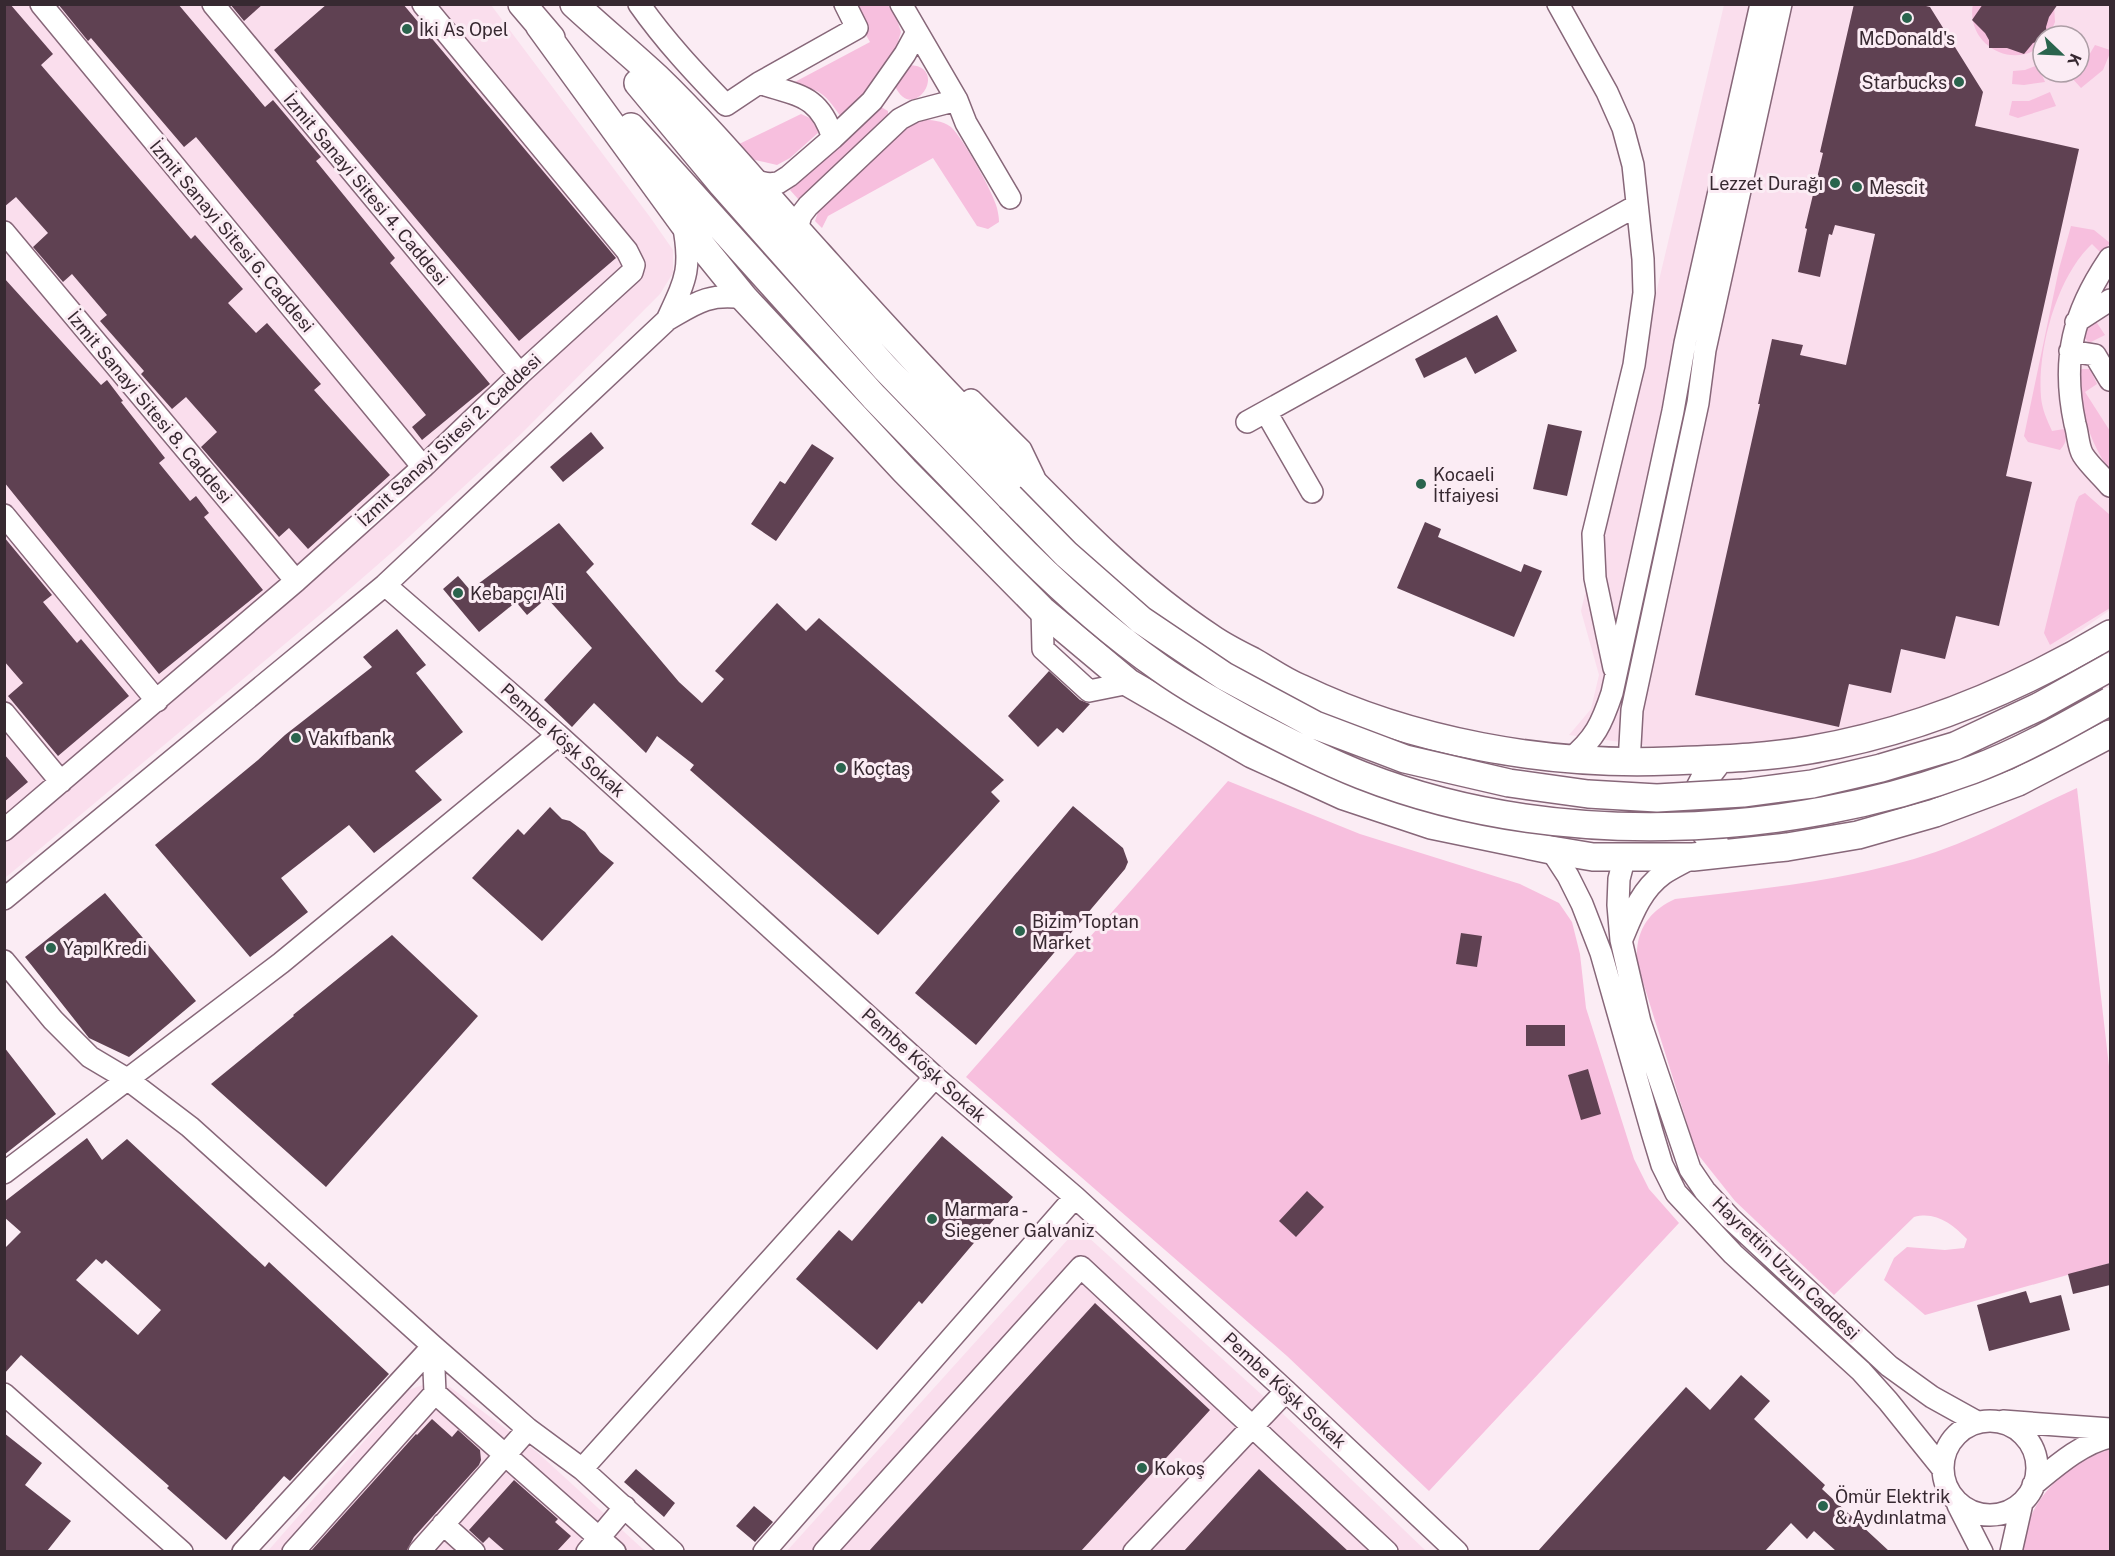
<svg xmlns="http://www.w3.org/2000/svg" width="2115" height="1556" viewBox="0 0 2115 1556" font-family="'Public Sans',sans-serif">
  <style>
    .built { fill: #fadeed; fill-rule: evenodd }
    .green { fill: #f7bfde }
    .building { fill: #5f4152; fill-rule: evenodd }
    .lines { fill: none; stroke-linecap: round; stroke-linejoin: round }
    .minor-casing { stroke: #876779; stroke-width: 24 }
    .major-casing { stroke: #876779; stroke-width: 30 }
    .minor { stroke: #fff; stroke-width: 21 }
    .major { stroke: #fff; stroke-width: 27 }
    .major-bridge-casing { stroke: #876779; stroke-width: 30; stroke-linecap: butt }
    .major-bridge { stroke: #fff; stroke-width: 27 }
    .poi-dot { fill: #2a644d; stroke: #fbecf4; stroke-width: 2 }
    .labels { text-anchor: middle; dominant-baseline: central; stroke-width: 6; stroke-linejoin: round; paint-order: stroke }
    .poi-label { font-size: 18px; fill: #372931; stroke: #fbecf4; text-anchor: start }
    .street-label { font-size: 18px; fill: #372931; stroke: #fbecf4 }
  </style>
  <rect width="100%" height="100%" fill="#fbecf4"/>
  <path class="built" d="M 5,5 L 491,5 L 650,217 L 673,250 L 673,273 L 660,294 L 521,434 L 398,547 L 328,608 L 5,878 Z
    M 1724,5 L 2110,5 L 2110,610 L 2043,657 L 1965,694 L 1867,729 L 1765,749 L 1664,748 L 1569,735 L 1591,709 L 1599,675 L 1581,611 ZM 2043,36 L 2079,36 L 2079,72 L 2043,72 Z
    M 1087,1236 L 1282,1413 L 1426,1551 L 786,1552 L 1070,1237 Z
    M 428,1383 L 450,1387 L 537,1452 L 645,1551 L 267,1552 L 409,1390 Z"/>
  <path class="green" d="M 1973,4 L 2054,5 L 2055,22 L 2049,36 L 2043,36 L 2043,44 C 2013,72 1965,44 1973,4 Z
    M 849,5 L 888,5 L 897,20 L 901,32 L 892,60 L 870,92 L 841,117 C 824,92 821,90 791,84 L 870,42 Z
    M 2095,45 L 2110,50 L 2110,53 L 2103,70 L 2081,88 L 2071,77 L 2076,72 L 2079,72 Z
    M 909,65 C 951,66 913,126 895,86 Z
    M 2038,65 L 2045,82 L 2024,85 L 2012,84 L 2013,71 L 2025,70 Z
    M 2050,92 L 2056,106 L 2018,118 L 2009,115 L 2012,101 L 2029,101 Z
    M 881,107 L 888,111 L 888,118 L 799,200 L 790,190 Z
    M 801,114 L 810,118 L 819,132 L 790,158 L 777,165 L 755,160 L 737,145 Z
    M 920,120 C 931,120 942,120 951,127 C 963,138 993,192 997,208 C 998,213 999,217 999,222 L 988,229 L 977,226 L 933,158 L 828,216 L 822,228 L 815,221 L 819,209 L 907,127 Z
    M 2071,226 L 2094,230 L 2110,243 L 2101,253 L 2092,244 C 2057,276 2037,350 2041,397 C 2042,409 2047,420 2052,431 L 2064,429 C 2068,438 2066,443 2060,450 L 2028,442 L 2024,436 L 2059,269 Z
    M 2093,317 L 2105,335 L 2089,343 L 2084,337 L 2087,324 Z
    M 2082,369 L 2090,369 L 2097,384 L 2085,392 L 2110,431 L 2110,471 C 2088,439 2082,413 2078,375 Z
    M 2085,493 L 2110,515 L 2110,608 L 2050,645 L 2044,633 L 2076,502 L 2079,496 Z
    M 1228,781 L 1360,834 L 1520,884 L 1559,903 L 1572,922 L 1580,954 L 1586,1008 L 1634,1159 L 1649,1189 L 1679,1223 L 1429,1491 L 1287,1356 L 966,1077 Z
    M 2077,788 L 2110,1075 L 2110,1263 L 1925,1315 L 1884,1280 L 1894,1258 L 1907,1247 L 1945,1250 L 1964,1248 L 1967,1239 C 1952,1224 1936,1211 1914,1217 L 1834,1295 L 1735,1201 L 1696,1152 L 1642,979 C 1640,970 1636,959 1637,950 C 1639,925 1653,909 1675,899 C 1768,888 1869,879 1957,844 C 1998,828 2037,806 2077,788 Z
    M 2110,1449 L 2110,1551 L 2020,1552 C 2028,1500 2062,1466 2110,1449 Z"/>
  <path class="building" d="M 4,4 L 10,4 L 53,54 L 41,65 L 191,239 L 195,235 L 243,289 L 228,303 L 256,333 L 267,323 L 321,384 L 314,390 L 390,475 L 308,549 L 289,528 L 279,537 L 201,447 L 217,432 L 186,397 L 172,409 L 141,374 L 144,371 L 100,321 L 107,315 L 72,274 L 63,282 L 33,247 L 48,233 L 16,197 L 4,207 Z
    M 58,4 L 178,4 L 265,107 L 273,100 L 321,157 L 316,161 L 395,258 L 390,263 L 490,384 L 422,440 L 412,427 L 426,415 L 196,137 L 184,147 L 91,38 L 88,41 Z
    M 230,4 L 263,4 L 244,21 Z
    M 327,4 L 403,4 L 616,258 L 519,341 L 274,50 Z
    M 1854,4 L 1918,4 L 1930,7 L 1983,92 L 1975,126 L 2079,149 L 2006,476 L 2032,482 L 1999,626 L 1956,616 L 1945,659 L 1901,649 L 1891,693 L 1849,684 L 1839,727 L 1695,695 L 1760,404 L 1758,404 L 1772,339 L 1803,345 L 1800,355 L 1846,365 L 1875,234 L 1835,225 L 1832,235 L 1829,234 L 1820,277 L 1798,272 L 1807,229 L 1805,228 L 1823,153 L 1820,152 Z
    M 1983,4 L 2058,4 L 2049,17 L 2046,27 L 2047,36 L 2043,36 L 2043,40 L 2033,43 L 2024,54 L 2007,48 L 1989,48 L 1989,40 L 1985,33 L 1972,20 Z
    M 4,278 L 101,385 L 107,380 L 123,401 L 121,402 L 165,458 L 159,463 L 190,501 L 196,496 L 209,513 L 204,517 L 263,590 L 159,674 L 4,482 Z
    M 1497,315 L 1517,351 L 1475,374 L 1466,357 L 1424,378 L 1415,359 Z
    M 1548,424 L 1582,431 L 1567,496 L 1533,489 Z
    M 591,432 L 604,448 L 563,482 L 550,467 Z
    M 812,444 L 834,458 L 776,541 L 751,524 L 780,481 L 785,484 Z
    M 1425,522 L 1441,529 L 1438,537 L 1521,572 L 1524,564 L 1542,571 L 1514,637 L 1397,588 Z
    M 559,523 L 594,564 L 586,572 L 679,682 L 702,703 L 724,679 L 715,671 L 777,603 L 806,631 L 819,618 L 1004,780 L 991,792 L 1000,801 L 878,935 L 690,770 L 694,765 L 657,736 L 646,753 L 594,703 L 572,727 L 544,700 L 592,648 L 547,598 L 527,615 L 516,602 L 479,632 L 443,589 L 458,576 L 470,590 Z
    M 4,537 L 52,595 L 43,602 L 77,643 L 81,639 L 129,696 L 58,756 L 8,696 L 23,683 L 4,661 Z
    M 397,629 L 426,665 L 416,673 L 463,732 L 415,771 L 442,800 L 374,853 L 349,825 L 281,878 L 308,912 L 250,957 L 155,845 L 258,760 L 285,735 L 372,667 L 363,657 Z
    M 1049,671 L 1080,700 L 1090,704 L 1063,733 L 1057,728 L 1038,747 L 1008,716 Z
    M 4,754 L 28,782 L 4,802 Z
    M 1073,806 L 1123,848 L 1128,862 L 1125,869 L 976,1045 L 915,993 Z
    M 550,807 L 562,819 L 570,821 L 585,832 L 600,852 L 614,863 L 542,941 L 472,878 L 518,829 L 524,835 Z
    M 105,893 L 196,1001 L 129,1057 L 89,1038 L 25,957 Z
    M 1461,933 L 1482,936 L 1477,967 L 1456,964 Z
    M 392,935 L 478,1016 L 326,1187 L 211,1084 L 294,1016 L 293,1015 Z
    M 1526,1025 L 1565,1025 L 1565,1046 L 1526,1046 Z
    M 4,1047 L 56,1114 L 4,1155 Z
    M 1588,1069 L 1601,1114 L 1581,1120 L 1568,1075 Z
    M 942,1136 L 1013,1197 L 922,1304 L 919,1301 L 877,1350 L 796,1279 L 839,1230 L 852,1241 Z
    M 87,1138 L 102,1160 L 127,1139 L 265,1267 L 269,1262 L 389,1374 L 290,1481 L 284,1476 L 226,1540 L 167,1488 L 169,1486 L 21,1355 L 4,1374 L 4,1249 L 21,1232 L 4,1217 L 4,1202 ZM 96,1259 L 102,1264 L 106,1260 L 161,1310 L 138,1335 L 76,1280 Z
    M 1307,1191 L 1324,1207 L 1296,1237 L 1279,1221 Z
    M 2110,1263 L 2110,1285 L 2073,1294 L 2068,1274 Z
    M 2026,1291 L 2030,1303 L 2061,1295 L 2070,1330 L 1989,1351 L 1977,1305 Z
    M 1095,1303 L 1210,1410 L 1081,1551 L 869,1551 Z
    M 1741,1375 L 1770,1401 L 1754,1419 L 1825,1485 L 1822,1489 L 1889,1551 L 1836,1551 L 1814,1531 L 1807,1539 L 1791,1523 L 1765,1551 L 1538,1551 L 1686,1387 L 1710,1410 Z
    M 432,1419 L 452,1437 L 458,1430 L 480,1450 L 481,1460 L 479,1465 L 414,1537 L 407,1550 L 405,1551 L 311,1551 L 416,1434 L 417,1435 Z
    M 4,1433 L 42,1463 L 25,1485 L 71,1521 L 47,1551 L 4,1551 Z
    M 636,1469 L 675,1503 L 664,1517 L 624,1482 Z
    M 1259,1469 L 1348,1551 L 1184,1551 Z
    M 514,1480 L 558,1519 L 555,1522 L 571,1536 L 557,1551 L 505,1551 L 489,1537 L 483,1543 L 469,1530 Z
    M 754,1506 L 773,1522 L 755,1542 L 736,1526 Z"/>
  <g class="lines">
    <defs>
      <path id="minor" d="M 41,4 L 423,467
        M 213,4 L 520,374
        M 639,4 C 665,41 695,73 726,105 L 759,83 C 798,96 819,94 833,138
        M 901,4 L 957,100 L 966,123 L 1010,198
        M 1558,4 L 1607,92 L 1623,128 L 1633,165 L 1643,259 L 1644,293 L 1634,365 L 1593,534 L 1595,578 L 1614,668
        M 759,83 L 857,28 L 845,4
        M 755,181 L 769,184 L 778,183 L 789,176 L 833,138 L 872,101 L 905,54 L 917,32
        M 797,229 L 801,215 L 808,206 L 900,119 L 915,111 L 957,100
        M 4,232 L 296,581
        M 2110,258 C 2073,312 2061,359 2075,424 C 2078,433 2078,447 2083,455 C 2090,466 2102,476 2110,486
        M 667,320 C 686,279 692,269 683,223
        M 2076,322 L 2110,300
        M 2070,351 L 2095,355 L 2110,380
        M 971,400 L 1021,450 L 1034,477
        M 1266,412 L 1312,492
        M 1247,422 L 1636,206
        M 4,515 L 157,701
        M 385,585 L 558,735 L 935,1077 L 1075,1197 L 1286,1391 L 1457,1552
        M 1042,610 L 1043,649 L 1089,691 L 1129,683
        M 4,713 L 61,782
        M 1569,760 C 1595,739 1602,723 1612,693 L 1673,411 L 1685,343 L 1761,4
        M 1629,763 L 1632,710 L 1698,403 L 1705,350 L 1781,4
        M 4,830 L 296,581 L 423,467 L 520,374 L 632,272 L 634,265 L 627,251 L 423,4
        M 1551,850 L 1568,876 L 1582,904 L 1601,953 L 1652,1132 L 1662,1165 L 1676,1193 L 1733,1254 L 1861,1371 L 1888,1401 L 1942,1468
        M 1625,856 L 1619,879 L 1618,905 L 1621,940 L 1640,1022 L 1690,1169 L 1705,1191 L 1730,1218 L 1889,1366 L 1932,1397 L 1977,1422
        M 4,899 L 385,585 L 667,320 C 696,303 708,293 744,298
        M 1622,939 C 1632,915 1641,890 1663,874 C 1672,868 1683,863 1693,857
        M 4,961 L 53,1020 L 90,1057 L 127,1079 L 190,1127 L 433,1346 L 528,1429 L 582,1469 L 673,1552
        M 4,1173 L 281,963 L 558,735
        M 433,1346 L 435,1393
        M 4,1394 L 182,1552
        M 2003,1421 L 2110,1429
        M1943 1468a47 47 0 1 1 94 0a47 47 0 1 1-94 0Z
        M 582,1469 L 935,1077
        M 2033,1485 C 2055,1467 2082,1443 2110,1437
        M 1958,1505 L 1982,1552
        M 443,1524 L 474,1552
        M 243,1552 L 433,1346
        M 293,1552 L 435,1393 L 615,1552
        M 419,1552 L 528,1429
        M 587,1552 L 625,1507
        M 764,1552 L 1075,1197
        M 824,1552 L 1081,1267 L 1387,1552
        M 1134,1552 L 1286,1391
        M 2011,1552 L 2022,1503"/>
      <path id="major" d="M 522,4 L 551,38
        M 574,4 C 601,29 630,53 657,78 C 715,134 766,197 820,256 C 880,323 941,389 1004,453 C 1069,519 1133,587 1211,638 C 1224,647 1238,654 1252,661 C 1268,670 1283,681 1300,688 C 1412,742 1547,766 1670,761 C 1716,759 1764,758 1809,750 C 1915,732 2018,689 2110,634
        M 539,25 L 683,223 L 744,298 L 905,471 L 1042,610 L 1129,683 L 1252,754 L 1344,796 L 1431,825 L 1551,850 L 1593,857 L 1693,857 L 1787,847 L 1858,835 L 1935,813 L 2018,782 L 2110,734
        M 638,83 L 722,184 L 885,368 L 1010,497
        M 631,127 L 874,397 L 994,521
        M 1714,841 C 1697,828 1691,802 1703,782 C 1707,774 1714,767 1719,759"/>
    </defs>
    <use href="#minor" class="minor-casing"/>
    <use href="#major" class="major-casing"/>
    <use href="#minor" class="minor"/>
    <use href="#major" class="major"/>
    <defs>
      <path id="major-bridge" d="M 1010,497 L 1066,554 L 1141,620 L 1224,676 L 1315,725 L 1405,759 L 1509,783 L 1588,794 L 1657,798 L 1743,793 L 1812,784 L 1881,768 L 1955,746 L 2040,706 L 2110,667
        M 994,521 C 1045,575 1099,625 1160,668 C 1188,688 1219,705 1250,722 C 1286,741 1323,760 1361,775 C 1549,849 1784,840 1972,770 C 2020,752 2066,726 2110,701"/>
    </defs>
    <use href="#major-bridge" class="major-bridge-casing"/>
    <use href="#major-bridge" class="major-bridge"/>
  </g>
  <g class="poi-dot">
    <circle cx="1907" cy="18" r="6"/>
    <circle cx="407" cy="29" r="6"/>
    <circle cx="1959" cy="82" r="6"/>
    <circle cx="1835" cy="183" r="6"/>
    <circle cx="1857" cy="187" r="6"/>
    <circle cx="1421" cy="484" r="6"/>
    <circle cx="458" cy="593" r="6"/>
    <circle cx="296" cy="738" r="6"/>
    <circle cx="841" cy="768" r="6"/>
    <circle cx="1020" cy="931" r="6"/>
    <circle cx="51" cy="948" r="6"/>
    <circle cx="932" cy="1219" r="6"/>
    <circle cx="1142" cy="1468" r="6"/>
    <circle cx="1823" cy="1506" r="6"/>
  </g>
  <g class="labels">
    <g class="poi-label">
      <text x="419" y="29">İki As Opel</text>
      <text x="1907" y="38" text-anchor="middle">McDonald's</text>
      <text x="1947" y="82" text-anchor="end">Starbucks</text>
      <text x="1823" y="183" text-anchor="end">Lezzet Durağı</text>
      <text x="1869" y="187">Mescit</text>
      <text x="1433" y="474">Kocaeli<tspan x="1433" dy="21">İtfaiyesi</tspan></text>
      <text x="470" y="593">Kebapçı Ali</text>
      <text x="308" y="738">Vakıfbank</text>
      <text x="853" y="768">Koçtaş</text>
      <text x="1032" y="921">Bizim Toptan<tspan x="1032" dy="21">Market</tspan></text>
      <text x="63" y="948">Yapı Kredi</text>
      <text x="944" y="1209">Marmara -<tspan x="944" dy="21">Siegener Galvaniz</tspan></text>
      <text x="1154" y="1468">Kokoş</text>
      <text x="1835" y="1496">Ömür Elektrik<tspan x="1835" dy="21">&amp; Aydınlatma</tspan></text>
    </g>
    <g class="street-label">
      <text transform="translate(366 189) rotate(50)">İzmit Sanayi Sitesi 4. Caddesi</text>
      <text transform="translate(232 236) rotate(50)">İzmit Sanayi Sitesi 6. Caddesi</text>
      <text transform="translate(150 407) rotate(50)">İzmit Sanayi Sitesi 8. Caddesi</text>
      <text transform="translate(449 440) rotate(-43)">İzmit Sanayi Sitesi 2. Caddesi</text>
      <text transform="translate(563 740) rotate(42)">Pembe Köşk Sokak</text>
      <text transform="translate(924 1065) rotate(42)">Pembe Köşk Sokak</text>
      <text transform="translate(1786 1268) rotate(44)">Hayrettin Uzun Caddesi</text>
      <text transform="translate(1285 1390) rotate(43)">Pembe Köşk Sokak</text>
    </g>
  </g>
  <rect width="2115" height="1556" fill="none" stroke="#372931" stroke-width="12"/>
  <g transform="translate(2061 54) rotate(113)"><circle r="28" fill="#fbecf4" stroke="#ad9ea6" stroke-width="1.5"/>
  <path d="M0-4.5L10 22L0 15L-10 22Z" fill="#2a644d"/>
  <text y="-9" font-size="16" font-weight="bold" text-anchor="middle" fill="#372931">K</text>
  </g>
</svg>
